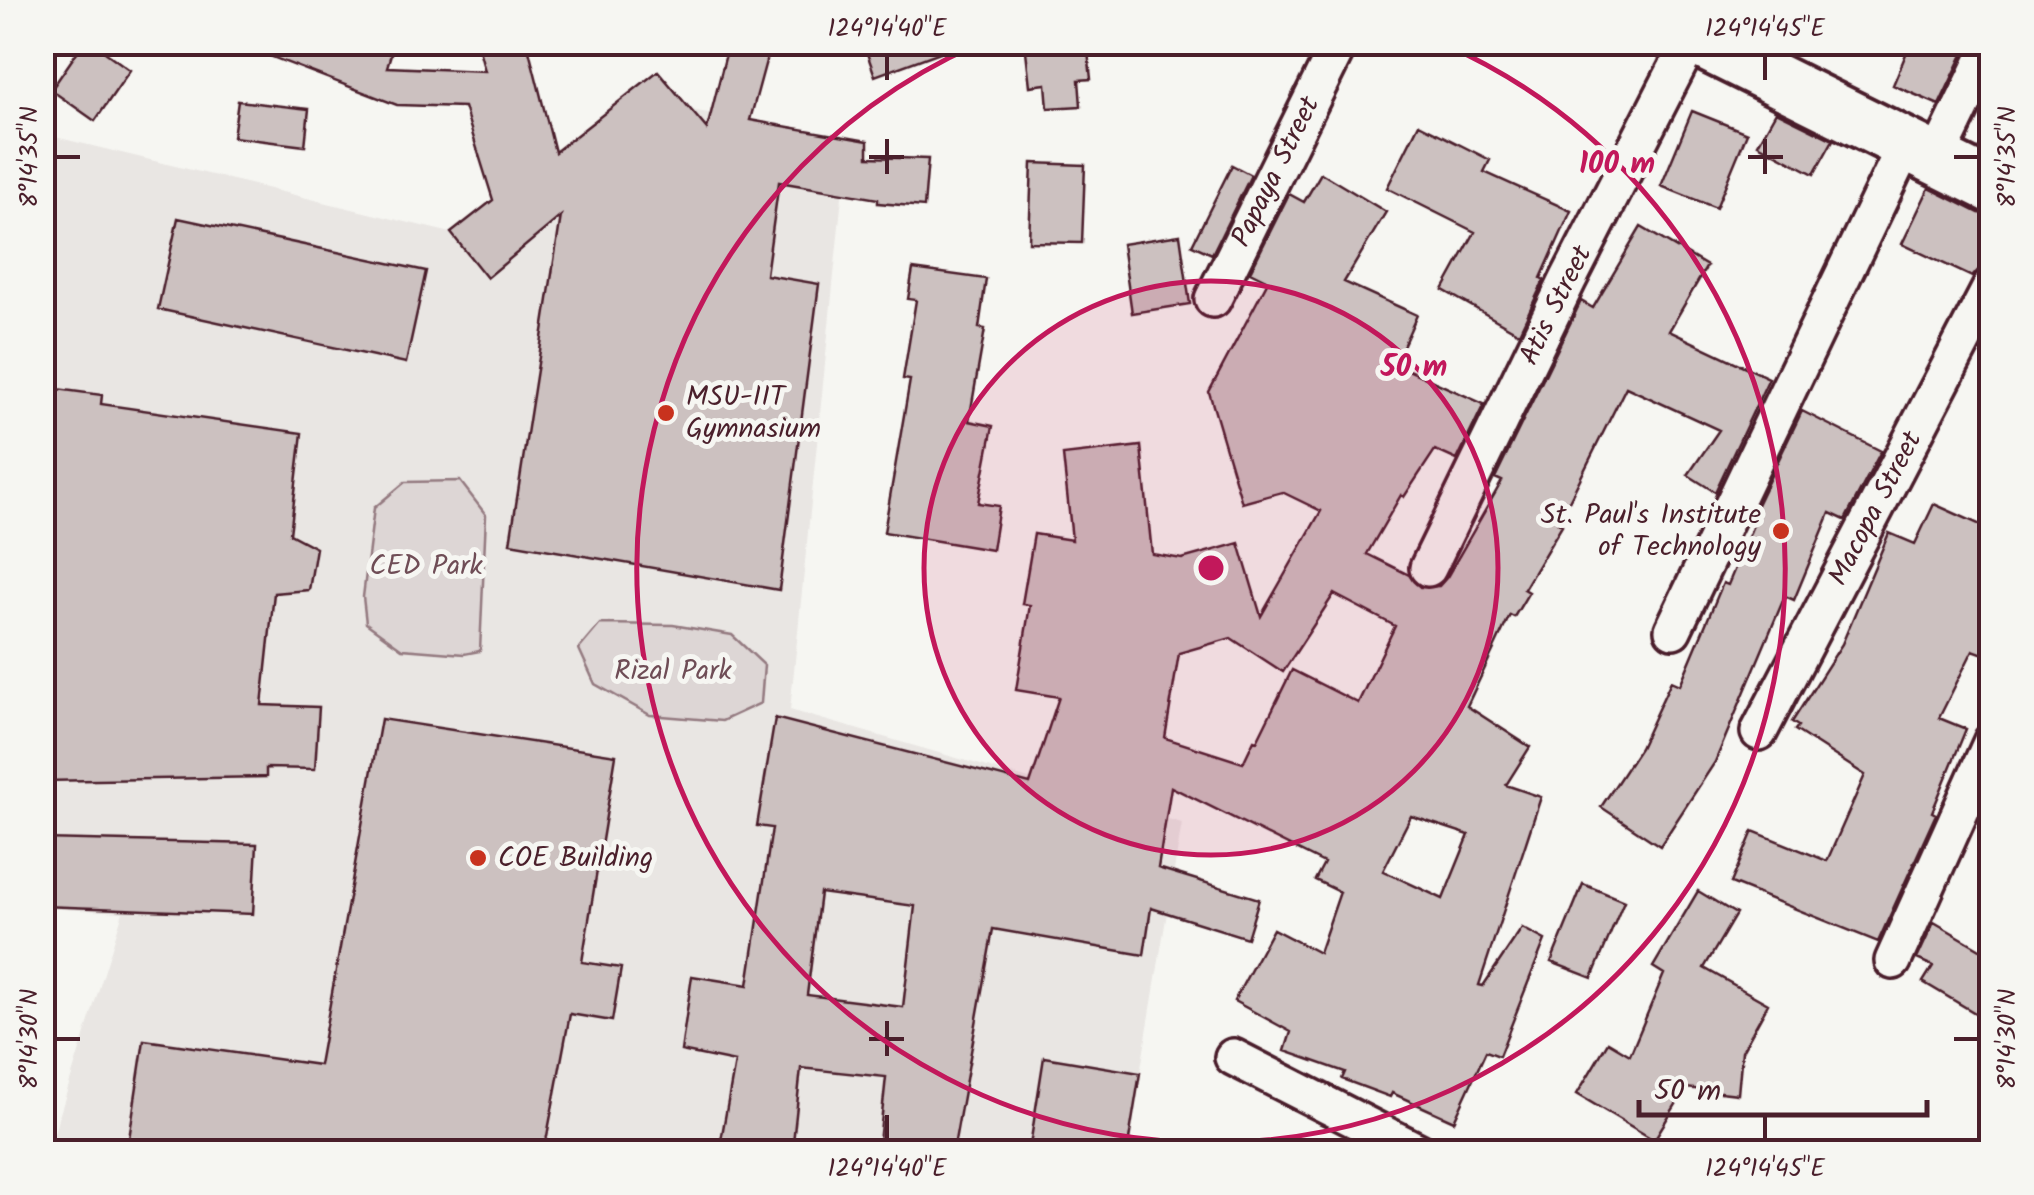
<svg xmlns="http://www.w3.org/2000/svg" width="2034" height="1195" viewBox="0 0 2034 1195" font-family="Kalam,sans-serif">
  <style>
    .built { fill: #e9e6e3 }
    .green { fill: #ddd6d5; stroke: #947a80; stroke-width: 2.5 }
    .building { fill: #ccc1c0; stroke: #4a1f2b; stroke-width: 2.5; fill-rule: evenodd }
    .lines { fill: none; stroke-linecap: round; stroke-linejoin: round }
    .street-casing { stroke: #4a1f2b; stroke-width: 42 }
    .secondary-casing { stroke: #4a1f2b; stroke-width: 58 }
    .street { stroke: #f6f6f2; stroke-width: 35 }
    .secondary { stroke: #f6f6f2; stroke-width: 50 }
    .ticks { fill: none; stroke: #4a1f2b; stroke-width: 4 }
    .ring { fill: none; stroke: #c2185b; stroke-width: 5 }
    .poi-dot { fill: #c8321e; stroke: #f6f6f2; stroke-width: 4 }
    .labels { text-anchor: middle; dominant-baseline: central; stroke-width: 10; stroke-linejoin: round; paint-order: stroke }
    .street-label { font-size: 28px; fill: #4a1f2b; stroke: #f6f6f2 }
    .poi-label { font-size: 28px; fill: #4a1f2b; stroke: #f6f6f2; text-anchor: start }
    .park-label { font-size: 28px; fill: #6f4d56; stroke: #f6f6f2 }
    .centre { fill: #c2185b; stroke: #f6f6f2; stroke-width: 5 }
    .ring-label { font-size: 30px; text-anchor: middle; font-weight: bold; fill: #c2185b; stroke: #f6f6f2; stroke-width: 10; stroke-linejoin: round; paint-order: stroke }
    .neatline { fill: none; stroke: #4a1f2b; stroke-width: 4 }
    .ticks-label { font-size: 25px; text-anchor: middle; fill: #4a1f2b }
  </style>
  <rect width="100%" height="100%" fill="#f6f6f2"/>
  <filter id="ink" filterUnits="userSpaceOnUse"><feTurbulence type="fractalNoise" baseFrequency=".01" numOctaves="2"/><feDisplacementMap in="SourceGraphic" scale="20" xChannelSelector="R" yChannelSelector="G"/><feConvolveMatrix kernelMatrix="1 2 1 2 8 2 1 2 1" color-interpolation-filters="sRGB"/></filter>
  <g filter="url(#ink)">
    <path class="built" d="M 658,71 L 691,110 L 848,137 L 790,710 L 1182,823 L 1127,1152 L 48,1152 L 123,912 L 43,908 L 43,134 L 451,233 Z"/>
    <path class="green" d="M 460,481 L 486,515 L 480,651 L 464,654 L 402,649 L 366,623 L 363,597 L 374,508 L 405,482 Z
      M 600,624 L 673,625 L 732,635 L 764,665 L 761,703 L 722,721 L 650,715 L 595,684 L 579,649 Z"/>
    <path class="building" d="M 84,42 L 91,42 L 130,70 L 95,121 L 51,90 Z
      M 242,42 L 355,42 L 391,54 L 387,67 L 485,71 L 477,42 L 527,42 L 555,152 L 658,71 L 707,129 L 729,42 L 739,42 L 769,50 L 750,120 L 868,141 L 868,157 L 928,159 L 924,207 L 878,203 L 878,199 L 779,182 L 766,275 L 819,284 L 779,590 L 510,543 L 561,216 L 487,278 L 451,233 L 493,200 L 464,107 L 397,105 L 241,45 Z
      M 863,42 L 956,42 L 957,46 L 875,76 Z
      M 1025,42 L 1087,42 L 1091,79 L 1079,80 L 1081,106 L 1048,108 L 1046,84 L 1030,86 Z
      M 1911,42 L 1969,42 L 1939,105 L 1893,85 Z
      M 238,101 L 309,109 L 305,146 L 233,137 Z
      M 1692,111 L 1747,133 L 1716,208 L 1661,186 Z
      M 1776,112 L 1833,140 L 1814,174 L 1758,144 Z
      M 1419,124 L 1490,160 L 1484,172 L 1571,211 L 1541,278 L 1544,280 L 1519,333 L 1443,290 L 1475,232 L 1387,188 Z
      M 1032,163 L 1085,165 L 1082,243 L 1029,242 Z
      M 1232,165 L 1251,175 L 1212,254 L 1192,245 Z
      M 1321,173 L 1386,212 L 1344,282 L 1417,315 L 1395,364 L 1484,404 L 1457,460 L 1435,450 L 1404,497 L 1401,495 L 1367,554 L 1409,575 L 1420,587 L 1439,586 L 1447,577 L 1502,481 L 1495,478 L 1581,301 L 1593,308 L 1641,227 L 1707,266 L 1669,331 L 1769,378 L 1715,492 L 1688,475 L 1719,430 L 1626,387 L 1558,523 L 1562,525 L 1524,589 L 1529,592 L 1514,617 L 1510,615 L 1467,706 L 1530,747 L 1506,785 L 1541,797 L 1479,985 L 1483,986 L 1522,928 L 1545,940 L 1499,1056 L 1486,1051 L 1454,1121 L 1392,1093 L 1390,1097 L 1342,1079 L 1345,1072 L 1285,1051 L 1291,1032 L 1234,1001 L 1273,929 L 1319,953 L 1340,892 L 1315,880 L 1324,863 L 1171,787 L 1158,868 L 1259,899 L 1247,938 L 1151,908 L 1144,955 L 993,929 L 953,1152 L 878,1152 L 886,1077 L 801,1068 L 792,1152 L 719,1152 L 735,1062 L 681,1051 L 692,976 L 748,985 L 772,828 L 757,826 L 775,718 L 1030,784 L 1059,697 L 1016,690 L 1030,605 L 1022,604 L 1034,534 L 1072,540 L 1063,455 L 1141,446 L 1152,554 L 1182,559 L 1239,543 L 1261,616 L 1321,511 L 1282,492 L 1242,503 L 1209,392 L 1268,281 L 1250,272 L 1289,194 L 1304,202 ZM 1334,594 L 1395,626 L 1358,703 L 1292,670 L 1257,741 L 1254,740 L 1243,763 L 1165,738 L 1179,653 L 1231,638 L 1283,672 ZM 1411,816 L 1469,835 L 1443,899 L 1383,871 ZM 820,893 L 915,906 L 903,1007 L 807,995 Z
      M 1929,188 L 1979,213 L 1992,215 L 1992,264 L 1980,268 L 1972,277 L 1902,244 Z
      M 178,218 L 426,271 L 406,363 L 158,309 Z
      M 1180,235 L 1190,304 L 1132,313 L 1122,244 Z
      M 913,269 L 986,279 L 979,328 L 985,329 L 969,421 L 993,426 L 978,503 L 999,506 L 992,550 L 884,532 L 910,380 L 903,379 L 916,300 L 908,299 Z
      M 42,387 L 102,395 L 101,404 L 302,433 L 290,534 L 316,548 L 309,590 L 274,593 L 262,705 L 319,707 L 315,769 L 266,768 L 266,777 L 42,781 Z
      M 1802,411 L 1881,451 L 1845,520 L 1830,513 L 1794,600 L 1785,596 L 1715,762 L 1660,846 L 1601,807 L 1640,748 L 1671,681 L 1680,685 L 1723,583 L 1728,585 L 1756,518 L 1752,515 Z
      M 1934,504 L 1992,530 L 1992,657 L 1973,650 L 1939,718 L 1966,729 L 1932,812 L 1936,814 L 1878,942 L 1731,883 L 1753,831 L 1827,861 L 1865,775 L 1795,730 L 1798,726 L 1792,722 L 1842,644 L 1889,533 L 1915,544 Z
      M 381,719 L 616,755 L 582,962 L 621,968 L 612,1021 L 570,1014 L 544,1152 L 127,1152 L 144,1040 L 319,1065 Z
      M 42,839 L 257,844 L 253,914 L 42,906 Z
      M 1583,884 L 1624,901 L 1592,978 L 1551,962 Z
      M 1698,891 L 1736,914 L 1704,968 L 1768,1004 L 1742,1051 L 1738,1094 L 1686,1088 L 1654,1140 L 1577,1094 L 1608,1042 L 1630,1055 L 1664,974 L 1653,967 Z
      M 1934,922 L 1992,956 L 1992,1023 L 1923,982 L 1933,966 L 1917,959 Z
      M 1044,1057 L 1140,1073 L 1127,1152 L 1029,1152 Z"/>
    <g class="lines">
      <defs>
        <g id="street">
          <path d="M 1936,160 L 1992,44"/>
          <path id="s1" d="M 1213,299 L 1340,42"/>
          <path id="s2" d="M 1428,568 L 1568,280 L 1690,42"/>
          <path d="M 1673,630 L 1905,146"/>
          <path id="s3" d="M 1759,732 L 1992,285"/>
          <path d="M 1893,961 L 1992,741"/>
          <path d="M 1233,1057 L 1419,1152"/>
        </g>
        <path id="secondary" d="M 1700,42 L 1992,187"/>
      </defs>
      <use href="#street" class="street-casing"/>
      <use href="#secondary" class="secondary-casing"/>
      <use href="#street" class="street"/>
      <use href="#secondary" class="secondary"/>
    </g>
  </g>
  <path class="ticks" d="M 887,55 L 887,80M 1765,55 L 1765,80M 887,139 L 887,174M 1765,139 L 1765,174M 55,157 L 80,157M 869,157 L 904,157M 1748,157 L 1783,157M 1954,157 L 1979,157M 887,1021 L 887,1056M 55,1039 L 80,1039M 869,1039 L 904,1039M 1954,1039 L 1979,1039M 887,1115 L 887,1140M 1765,1115 L 1765,1140"/>
  <circle cx="1211" cy="568" r="287" fill="#c2185b" fill-opacity=".12"/>
  <g class="ring">
    <circle cx="1211" cy="568" r="287"/>
    <path d="M1444 44A574 574 0 1 1 978 44"/>
  </g>
  <g class="poi-dot">
    <circle cx="666" cy="413" r="10"/>
    <circle cx="1781" cy="531" r="10"/>
    <circle cx="478" cy="858" r="10"/>
  </g>
  <g class="labels">
    <g class="street-label">
      <text stroke="none"><textPath href="#s1" startOffset="142">Papaya Street</textPath></text>
      <text stroke="none"><textPath href="#s2" startOffset="292">Atis Street</textPath></text>
      <text stroke="none"><textPath href="#s3" startOffset="252">Macopa Street</textPath></text>
    </g>
    <g class="poi-label">
      <text x="686" y="397">MSU-IIT<tspan x="686" dy="32">Gymnasium</tspan></text>
      <text x="1761" y="515" text-anchor="end">St. Paul's Institute<tspan x="1761" dy="32">of Technology</tspan></text>
      <text x="498" y="858">COE Building</text>
    </g>
    <g class="park-label">
      <text x="426" y="566">CED Park</text>
      <text x="673" y="671">Rizal Park</text>
    </g>
  </g>
  <circle cx="1211" cy="568" r="15" class="centre"/>
  <g class="ring-label">
    <text x="1617" y="173">100 m</text>
    <text x="1414" y="376">50 m</text>
  </g>
  <rect width="2034" height="1195" fill="none" stroke="#f6f6f2" stroke-width="110"/>
  <path d="M1639 1100v15h288v-15" fill="none" stroke="#4a1f2b" stroke-width="5"/>
  <text x="1654" y="1100" font-size="30" fill="#4a1f2b" stroke="#f6f6f2" stroke-width="8" paint-order="stroke">50 m</text>
  <rect x="55" y="55" width="1924" height="1085" class="neatline"/>
  <g class="ticks-label">
    <text x="887" y="36">124°14'40"E</text>
    <text x="1765" y="36">124°14'45"E</text>
    <text transform="translate(28 157) rotate(-90)" y="9">8°14'35"N</text>
    <text transform="translate(2006 157) rotate(-90)" y="9">8°14'35"N</text>
    <text transform="translate(28 1039) rotate(-90)" y="9">8°14'30"N</text>
    <text transform="translate(2006 1039) rotate(-90)" y="9">8°14'30"N</text>
    <text x="887" y="1176">124°14'40"E</text>
    <text x="1765" y="1176">124°14'45"E</text>
  </g>
</svg>
